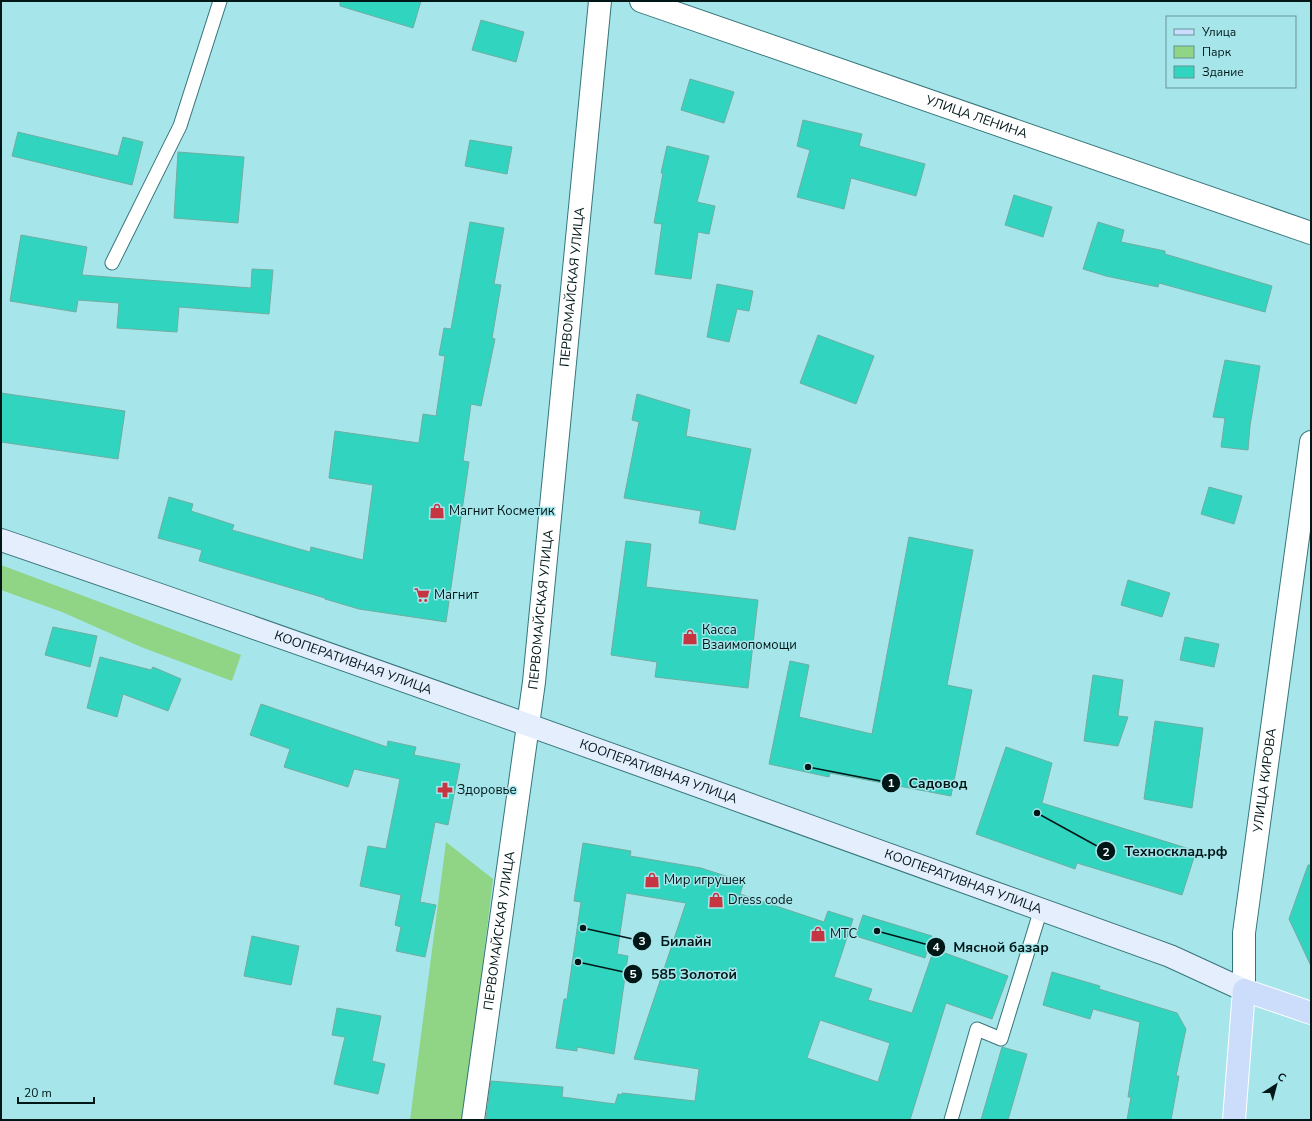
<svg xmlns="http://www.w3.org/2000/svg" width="1312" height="1121" viewBox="0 0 1312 1121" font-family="'Nunito Sans',sans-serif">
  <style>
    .green { fill: #90d485 }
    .building { fill: #31d5bf; stroke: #70ada1; fill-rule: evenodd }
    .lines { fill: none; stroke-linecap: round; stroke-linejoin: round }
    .lane-casing { stroke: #367579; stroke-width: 15 }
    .street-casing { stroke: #367579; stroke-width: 24 }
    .secondary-casing { stroke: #367579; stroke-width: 24 }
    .primary-casing { stroke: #fff; stroke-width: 24 }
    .lane { stroke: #fff; stroke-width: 13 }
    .street { stroke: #fff; stroke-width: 22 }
    .secondary { stroke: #e5eefd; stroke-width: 22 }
    .primary { stroke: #cbddfb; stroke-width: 22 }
    .labels { text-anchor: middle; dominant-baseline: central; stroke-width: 3; stroke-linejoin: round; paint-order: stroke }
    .street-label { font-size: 13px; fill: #001718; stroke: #a6e6eb }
    .poi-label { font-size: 13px; fill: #001718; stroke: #a6e6eb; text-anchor: start }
    .leader { fill: none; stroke: #001718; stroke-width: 1.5 }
    .callout-dot { fill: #001718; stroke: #a6e6eb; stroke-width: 1.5 }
    .mark-label { font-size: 12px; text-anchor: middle; font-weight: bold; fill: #fff }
    .callout-label { font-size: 14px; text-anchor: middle; font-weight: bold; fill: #001718; stroke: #a6e6eb; stroke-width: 3; stroke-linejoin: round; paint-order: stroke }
  </style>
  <rect width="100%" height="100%" fill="#a6e6eb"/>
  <path class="green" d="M 1,565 L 241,655 L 232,681 L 141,647 L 62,612 L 1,590 Z
    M 446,842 L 493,879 L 464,1120 L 410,1120 Z"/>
  <path class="building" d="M 340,1 L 421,1 L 413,28 L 340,6 Z
    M 481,20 L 524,32 L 516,62 L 472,50 Z
    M 690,79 L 734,92 L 724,123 L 681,110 Z
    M 803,120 L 862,134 L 859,146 L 925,164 L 916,196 L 851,178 L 844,209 L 797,197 L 810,150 L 797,146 Z
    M 18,132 L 118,156 L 123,137 L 143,142 L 132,185 L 12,156 Z
    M 470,140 L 512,147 L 507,174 L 465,166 Z
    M 667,146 L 709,156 L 697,202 L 715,206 L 709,234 L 698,232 L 691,279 L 655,274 L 662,224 L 654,223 L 663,173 L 661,173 Z
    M 178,152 L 244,157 L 238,223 L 174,218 Z
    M 1014,195 L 1052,207 L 1043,237 L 1005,225 Z
    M 470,222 L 504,228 L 494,284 L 501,285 L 492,338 L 495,339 L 481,406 L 471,404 L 463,461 L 469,462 L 446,622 L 359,609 L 325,599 L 325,598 L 199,561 L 202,550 L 158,538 L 169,497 L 193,504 L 191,511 L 234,525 L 232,530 L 310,552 L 311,547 L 363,560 L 373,485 L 329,478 L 335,431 L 419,443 L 423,414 L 436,416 L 445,356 L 439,355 L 444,328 L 451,329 Z
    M 1098,222 L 1124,230 L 1121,242 L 1165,251 L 1165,254 L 1272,286 L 1265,312 L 1159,283 L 1158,287 L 1106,276 L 1083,269 Z
    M 21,235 L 87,247 L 82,275 L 251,288 L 252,269 L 273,270 L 269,314 L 179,307 L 177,332 L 117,328 L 119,303 L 78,300 L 76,312 L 10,301 Z
    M 717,284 L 753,291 L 749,311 L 737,309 L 729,342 L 707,337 Z
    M 818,335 L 874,356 L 856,404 L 800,383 Z
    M 1225,360 L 1260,366 L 1250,426 L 1248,450 L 1221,447 L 1225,418 L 1213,417 Z
    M 1,393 L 125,411 L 118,459 L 1,442 Z
    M 637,394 L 690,410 L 686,436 L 751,449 L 735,530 L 699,523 L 701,511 L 624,498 L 639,422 L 632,420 Z
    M 1209,487 L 1242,496 L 1234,524 L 1201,514 Z
    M 909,537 L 973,550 L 947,685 L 972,690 L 951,796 L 830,773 L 829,777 L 769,764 L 790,661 L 809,665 L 799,717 L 872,734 Z
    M 626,541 L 651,544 L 646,587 L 758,600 L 748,688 L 655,677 L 657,662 L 611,655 Z
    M 1128,580 L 1170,593 L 1162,617 L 1121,605 Z
    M 53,627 L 97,636 L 90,667 L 45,655 Z
    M 1185,637 L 1219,644 L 1214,667 L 1180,660 Z
    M 100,657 L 151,670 L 153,667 L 181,679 L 168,711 L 123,694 L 117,717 L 87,708 Z
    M 1093,675 L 1123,680 L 1118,716 L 1128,717 L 1118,746 L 1084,741 Z
    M 261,704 L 387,747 L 388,741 L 416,747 L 414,755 L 460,764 L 448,825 L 435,822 L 420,902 L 436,905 L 425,957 L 396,951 L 401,927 L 395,925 L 401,895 L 360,886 L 368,846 L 386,849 L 400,779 L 354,769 L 348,787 L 284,767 L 290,749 L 250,735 Z
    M 1155,721 L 1203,728 L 1192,808 L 1144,799 Z
    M 1006,747 L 1052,763 L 1042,803 L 1196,851 L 1182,895 L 1077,863 L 1075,869 L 976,834 Z
    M 583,843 L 631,851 L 630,856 L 701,868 L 744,882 L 740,894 L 824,922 L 828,911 L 853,919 L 834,977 L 872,989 L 868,1000 L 912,1013 L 934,949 L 1008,976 L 992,1019 L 946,1003 L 910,1120 L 486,1120 L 491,1081 L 563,1087 L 562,1097 L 615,1104 L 618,1094 L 622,1095 L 622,1093 L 695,1101 L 699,1069 L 634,1059 L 686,903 L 626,893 L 617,954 L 628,956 L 614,1054 L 577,1047 L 577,1051 L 556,1048 L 564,999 L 567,999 L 581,902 L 574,901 ZM 820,1020 L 890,1043 L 878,1082 L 807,1058 Z
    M 1308,865 L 1311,865 L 1311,966 L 1289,919 Z
    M 863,915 L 932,936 L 925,958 L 856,936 Z
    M 252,936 L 299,946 L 291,985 L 244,976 Z
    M 1052,972 L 1100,986 L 1099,989 L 1177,1013 L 1186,1029 L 1176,1076 L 1179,1076 L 1171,1120 L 1127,1120 L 1131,1097 L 1128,1097 L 1140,1022 L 1093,1009 L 1090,1019 L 1043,1005 Z
    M 337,1008 L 381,1016 L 372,1061 L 385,1064 L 378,1094 L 334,1084 L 345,1037 L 332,1035 Z
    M 1002,1047 L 1027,1054 L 1008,1120 L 981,1120 Z"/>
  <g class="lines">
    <defs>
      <path id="lane" d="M 112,263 L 180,126 L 220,1
        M 951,1120 L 977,1029 L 1001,1039 L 1041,909"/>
      <g id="street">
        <path id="s1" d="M 641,1 L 1311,233"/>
        <path id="s2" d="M 1244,990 L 1244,933 L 1311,442"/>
        <path id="s3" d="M 473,1120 L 534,682 L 600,1"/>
      </g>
      <g id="secondary">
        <path id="s4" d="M 1,540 C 392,674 781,816 1170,956 L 1244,990"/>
      </g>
      <path id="primary" d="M 1234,1120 L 1244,990 L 1311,1013"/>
    </defs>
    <use href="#lane" class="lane-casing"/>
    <use href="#street" class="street-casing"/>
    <use href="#secondary" class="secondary-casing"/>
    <use href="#primary" class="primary-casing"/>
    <use href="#lane" class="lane"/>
    <use href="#street" class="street"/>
    <use href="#secondary" class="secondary"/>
    <use href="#primary" class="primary"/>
  </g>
  <defs>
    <symbol id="shop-bare" viewBox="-9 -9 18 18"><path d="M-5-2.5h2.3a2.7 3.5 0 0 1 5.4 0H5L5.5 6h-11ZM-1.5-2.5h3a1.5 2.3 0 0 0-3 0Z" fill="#c63642" stroke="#a6e6eb" stroke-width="2.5" paint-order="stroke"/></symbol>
    <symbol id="supermarket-bare" viewBox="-9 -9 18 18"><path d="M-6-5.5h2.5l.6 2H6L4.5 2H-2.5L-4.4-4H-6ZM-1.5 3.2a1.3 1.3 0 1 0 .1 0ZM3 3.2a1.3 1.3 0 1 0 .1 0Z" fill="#c63642" stroke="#a6e6eb" stroke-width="2.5" paint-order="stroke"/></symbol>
    <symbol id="pharmacy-bare" viewBox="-9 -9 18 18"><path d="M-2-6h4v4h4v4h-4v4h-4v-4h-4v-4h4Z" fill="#c63642" stroke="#a6e6eb" stroke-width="2.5" paint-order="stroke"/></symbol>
  </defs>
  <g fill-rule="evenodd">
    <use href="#shop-bare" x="426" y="500" width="22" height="22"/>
    <use href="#supermarket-bare" x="411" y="584" width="22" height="22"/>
    <use href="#shop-bare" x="679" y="626" width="22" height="22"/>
    <use href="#pharmacy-bare" x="434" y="779" width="22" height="22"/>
    <use href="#shop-bare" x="641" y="869" width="22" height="22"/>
    <use href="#shop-bare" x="705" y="889" width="22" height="22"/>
    <use href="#shop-bare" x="807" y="923" width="22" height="22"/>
  </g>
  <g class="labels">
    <g class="street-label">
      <text stroke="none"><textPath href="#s1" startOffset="355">УЛИЦА ЛЕНИНА</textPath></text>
      <text stroke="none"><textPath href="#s3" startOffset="839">ПЕРВОМАЙСКАЯ УЛИЦА</textPath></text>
      <text stroke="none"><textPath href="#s3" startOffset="515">ПЕРВОМАЙСКАЯ УЛИЦА</textPath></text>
      <text stroke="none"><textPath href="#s4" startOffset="373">КООПЕРАТИВНАЯ УЛИЦА</textPath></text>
      <text stroke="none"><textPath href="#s4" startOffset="697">КООПЕРАТИВНАЯ УЛИЦА</textPath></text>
      <text stroke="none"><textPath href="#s2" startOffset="211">УЛИЦА КИРОВА</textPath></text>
      <text stroke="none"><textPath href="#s4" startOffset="1021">КООПЕРАТИВНАЯ УЛИЦА</textPath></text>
      <text stroke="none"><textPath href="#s3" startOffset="191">ПЕРВОМАЙСКАЯ УЛИЦА</textPath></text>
    </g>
    <g class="poi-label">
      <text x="449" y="511">Магнит Косметик</text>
      <text x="434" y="595">Магнит</text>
      <text x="702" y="630">Касса<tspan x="702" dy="15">Взаимопомощи</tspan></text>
      <text x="457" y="790">Здоровье</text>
      <text x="664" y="880">Мир игрушек</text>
      <text x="728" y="900">Dress code</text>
      <text x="830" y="934">МТС</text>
    </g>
  </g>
  <path class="leader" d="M808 767L891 783M1037 813L1106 851M583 928L642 941M877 931L936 947M578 962L633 974"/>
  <g class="callout-dot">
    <circle cx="808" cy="767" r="4"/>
    <circle cx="1037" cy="813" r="4"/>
    <circle cx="583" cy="928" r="4"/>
    <circle cx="877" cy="931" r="4"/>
    <circle cx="578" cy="962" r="4"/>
    <circle cx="891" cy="783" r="10"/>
    <circle cx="1106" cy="851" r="10"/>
    <circle cx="642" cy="941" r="10"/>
    <circle cx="936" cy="947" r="10"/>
    <circle cx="633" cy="974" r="10"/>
  </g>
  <g class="mark-label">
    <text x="891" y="787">1</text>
    <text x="1106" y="856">2</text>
    <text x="642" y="945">3</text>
    <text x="936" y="951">4</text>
    <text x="633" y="978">5</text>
  </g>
  <g class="callout-label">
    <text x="938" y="788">Садовод</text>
    <text x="1176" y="856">Техносклад.рф</text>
    <text x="686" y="946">Билайн</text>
    <text x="1001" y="952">Мясной базар</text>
    <text x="694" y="979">585 Золотой</text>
  </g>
  <rect width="1312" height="1121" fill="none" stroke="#001718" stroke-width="4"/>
  <rect x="1166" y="16" width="130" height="72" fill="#a6e6eb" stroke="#649397"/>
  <rect x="1174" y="29" width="20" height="6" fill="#cbddfb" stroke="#649397"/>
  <text x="1202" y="36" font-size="12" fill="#001718">Улица</text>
  <rect x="1174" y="46" width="20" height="12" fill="#90d485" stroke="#649397"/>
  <text x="1202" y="56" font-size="12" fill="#001718">Парк</text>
  <rect x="1174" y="66" width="20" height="12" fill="#31d5bf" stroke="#649397"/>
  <text x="1202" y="76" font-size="12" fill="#001718">Здание</text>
  <g transform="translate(1276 1085) rotate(36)" stroke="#a6e6eb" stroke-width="3" paint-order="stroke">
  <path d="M0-3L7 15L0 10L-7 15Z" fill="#001718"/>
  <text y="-6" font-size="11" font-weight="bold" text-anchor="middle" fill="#001718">С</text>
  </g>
  <path d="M18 1097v6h76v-6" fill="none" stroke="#001718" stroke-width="2"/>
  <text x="24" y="1097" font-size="12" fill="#001718" stroke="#a6e6eb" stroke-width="3" paint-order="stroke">20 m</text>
</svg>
